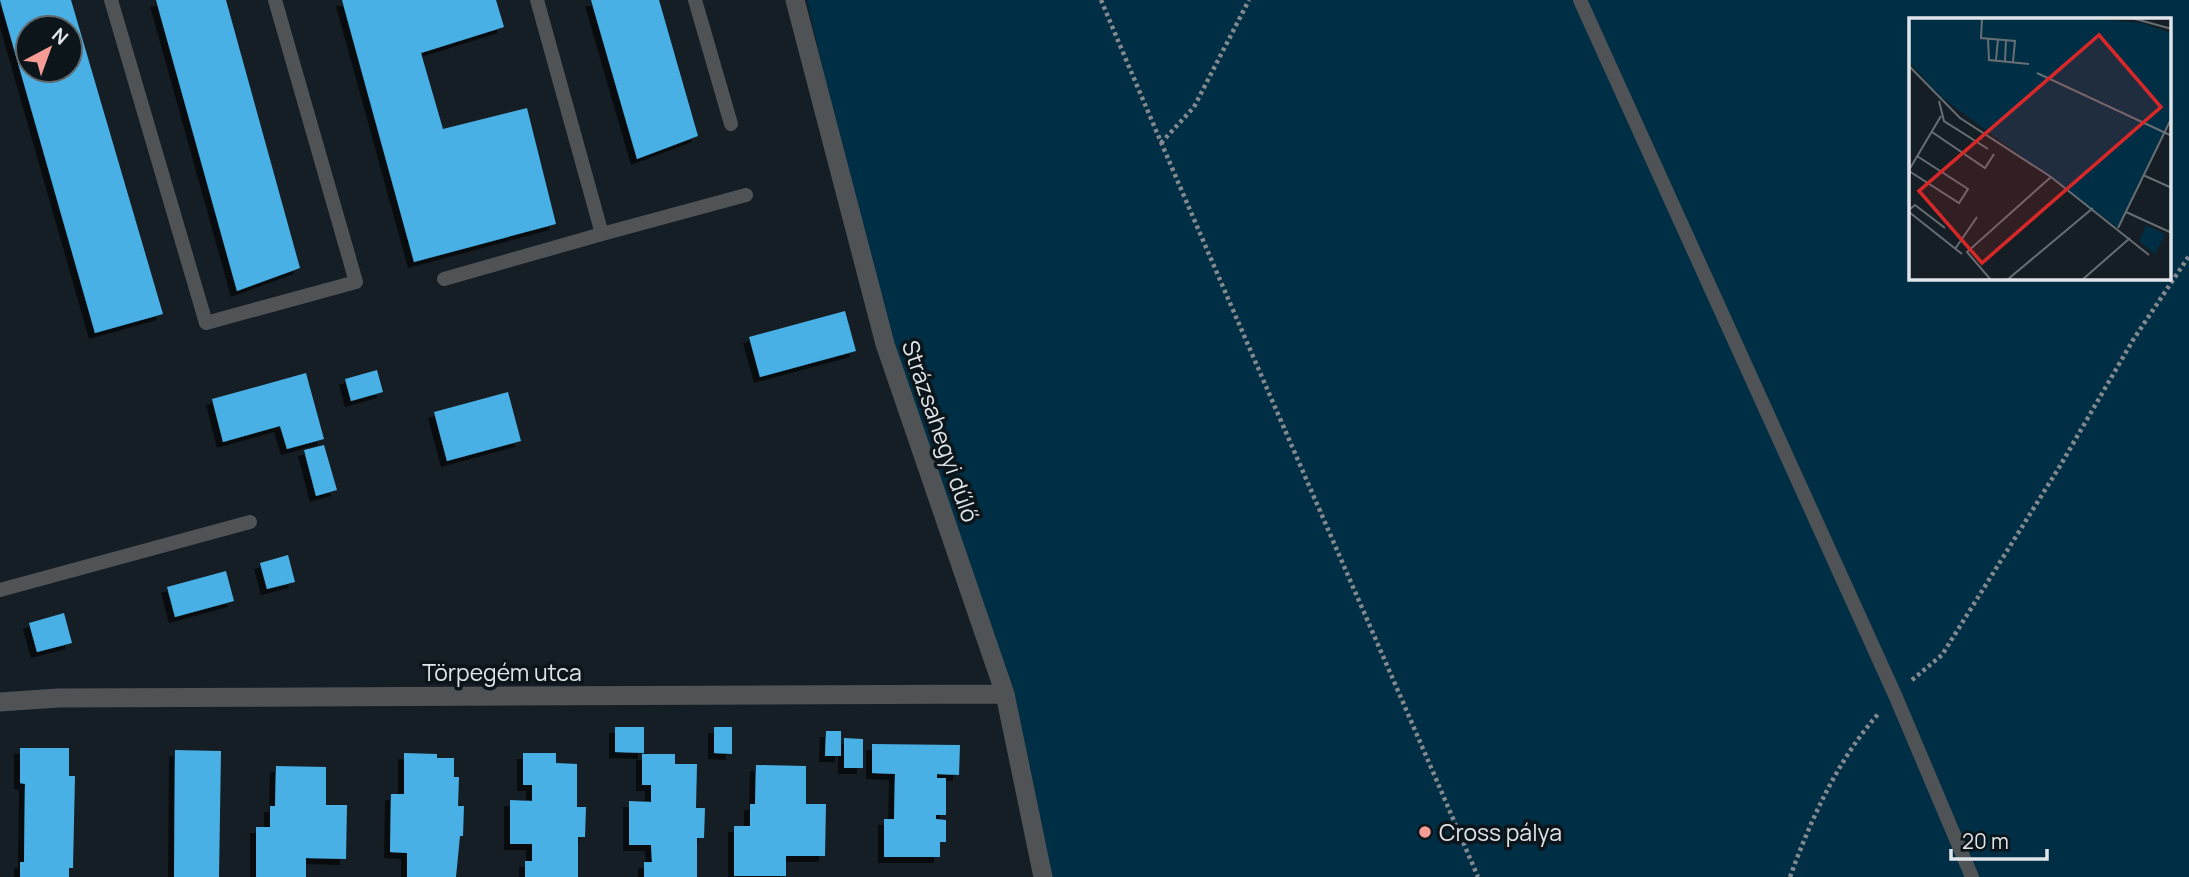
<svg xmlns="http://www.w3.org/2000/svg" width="2189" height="877" viewBox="0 0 2189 877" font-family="Manrope,sans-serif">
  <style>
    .green { fill: #002e44; fill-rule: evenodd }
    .building { fill: #4ab0e6; fill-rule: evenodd; filter: url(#shadow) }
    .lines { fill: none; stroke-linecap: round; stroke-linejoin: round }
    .path { stroke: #838a8f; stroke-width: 4.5; stroke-dasharray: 3.5 3.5; stroke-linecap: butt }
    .service { stroke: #4f5356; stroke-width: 14 }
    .minor { stroke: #4f5356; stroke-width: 19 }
    .poi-dot { fill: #f59c94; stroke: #0c151a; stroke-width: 2.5 }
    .labels { text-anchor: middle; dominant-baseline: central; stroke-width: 7; stroke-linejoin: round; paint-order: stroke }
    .street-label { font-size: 23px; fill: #dfe5e9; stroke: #0c151a }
    .poi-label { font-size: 23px; fill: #dfe5e9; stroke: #0c151a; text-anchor: start }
    .inset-road { fill: none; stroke: #666e73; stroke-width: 2 }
    .view { fill: #d62828; fill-opacity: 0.15; stroke: #d62828; stroke-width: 3.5 }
    .inset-edge { fill: none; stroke: #dfe5e9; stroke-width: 3.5 }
  </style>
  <defs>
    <filter id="shadow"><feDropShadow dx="-6" dy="6" stdDeviation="0" flood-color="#0009"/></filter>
  </defs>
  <rect width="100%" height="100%" fill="#151e24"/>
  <path class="green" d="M 807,0 L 2189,0 L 2189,877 L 1043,877 L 1005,694 L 885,344 ZM 1911,19 L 2170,19 L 2170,278 L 1911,278 Z"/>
  <path class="building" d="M 0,0 L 71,0 L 163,314 L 95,333 ZM 28,28 L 70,28 L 70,70 L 28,70 Z
    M 156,0 L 226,0 L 300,268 L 237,291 Z
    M 342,0 L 496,0 L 504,27 L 421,53 L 443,129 L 527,108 L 556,224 L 414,262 Z
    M 591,0 L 659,0 L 698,136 L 637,159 Z
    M 845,311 L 856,351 L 760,377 L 749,337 Z
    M 377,370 L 383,392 L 351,401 L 345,379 Z
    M 306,373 L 324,439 L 287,449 L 280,426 L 223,442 L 212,399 Z
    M 508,392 L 521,441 L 447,461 L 434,412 Z
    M 324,445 L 337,490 L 316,496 L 304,450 Z
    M 288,555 L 295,582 L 267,589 L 260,563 Z
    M 226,571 L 234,601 L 175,617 L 167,587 Z
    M 64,613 L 72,643 L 37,652 L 29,623 Z
    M 615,727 L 644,727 L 644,753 L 615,752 Z
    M 714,727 L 732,727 L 732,754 L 714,753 Z
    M 826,731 L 841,731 L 841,756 L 825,756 Z
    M 844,738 L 863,739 L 863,768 L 844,768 Z
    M 872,744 L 960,745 L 959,775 L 937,774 L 937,778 L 946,778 L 946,815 L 936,815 L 936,819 L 946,820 L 946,842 L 940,842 L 940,857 L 884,857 L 884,819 L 894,819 L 895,774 L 872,773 Z
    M 20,748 L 69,748 L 69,776 L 75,776 L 73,868 L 69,868 L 69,877 L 20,877 L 20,862 L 24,862 L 25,784 L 20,783 Z
    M 175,750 L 221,751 L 219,877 L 174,877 Z
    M 404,753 L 437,754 L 437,758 L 454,758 L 454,777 L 459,777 L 458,806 L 464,806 L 463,836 L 460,836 L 456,877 L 407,877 L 407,853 L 390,852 L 391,794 L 404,794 Z
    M 523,753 L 556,753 L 556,763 L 577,764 L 577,807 L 586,807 L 585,837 L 578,837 L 578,877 L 525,877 L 525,861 L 532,861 L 532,844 L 510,844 L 510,800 L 532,801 L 532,785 L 523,785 Z
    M 642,754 L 675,754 L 675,764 L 697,764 L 696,808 L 705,808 L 704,838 L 697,838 L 697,877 L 644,877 L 644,862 L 652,862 L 651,845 L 629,845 L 629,801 L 651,802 L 651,785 L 642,785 Z
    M 756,765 L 806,766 L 806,804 L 826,804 L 825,856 L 786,856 L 786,876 L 734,876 L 734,826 L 750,826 L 750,804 L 755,804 Z
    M 276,766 L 326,767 L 326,805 L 347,805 L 346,859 L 306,858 L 306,877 L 256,877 L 256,827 L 270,827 L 270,806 L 275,806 Z"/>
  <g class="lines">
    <path class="path" d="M 1101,0 C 1224,294 1353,584 1478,877
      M 1161,143 L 1194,107 L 1249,0
      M 1912,680 L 1942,655 L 2060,466 L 2133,340 L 2189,256
      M 1790,877 C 1811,819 1838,759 1879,713"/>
    <path class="service" d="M 111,0 L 206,323 L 356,282 L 275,0
      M 537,0 L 602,234 L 746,195
      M 695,0 L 731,124
      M 1580,0 L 1895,695 L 1972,877
      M 444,279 L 602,234
      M 0,590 L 250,522"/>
    <path class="minor" d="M 795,0 L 885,344 L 1005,694 L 1043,877
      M 0,702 L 58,698 L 1005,694"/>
  </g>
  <circle class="poi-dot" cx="1425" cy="832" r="7"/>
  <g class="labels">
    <g class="street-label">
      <text transform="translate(941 431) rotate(71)">Strázsahegyi dűlő</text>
      <text x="502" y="672">Törpegém utca</text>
    </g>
    <g class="poi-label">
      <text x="1439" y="832">Cross pálya</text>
    </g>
  </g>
  <g transform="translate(1909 18)">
    <rect width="262" height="262" fill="#151e24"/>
    <path d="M 0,0 L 173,0 L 233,5 L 262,15 L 262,99 L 209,210 L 32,79 L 0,44 ZM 237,207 L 256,216 L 246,236 L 230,223 Z" fill="#002e44"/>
    <path class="inset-road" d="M 73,0 L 72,20 L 106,23 L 104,44M 223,0 L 263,11M 79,21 L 80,42 L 120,46M 87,42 L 89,21M 96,43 L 97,22M 0,48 L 51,100 L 142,159 L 240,237M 128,55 L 263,118M 30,83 L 35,103 L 79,131M 23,114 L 76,150 L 85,136M 0,152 L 32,98M 0,153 L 50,185 L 59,171 L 8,138M 234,157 L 263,170M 0,192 L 6,187 L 36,210M 0,194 L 53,236M 217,194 L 263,215M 209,210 L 263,99M 46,231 L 68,199M 82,262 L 58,234 L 142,159M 98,262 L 184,190M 173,262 L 221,220"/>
    <path class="view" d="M 190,17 L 252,89 L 73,245 L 10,173 Z"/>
    <rect width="262" height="262" class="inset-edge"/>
  </g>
  <g transform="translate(49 49) rotate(41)"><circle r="33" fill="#0c151a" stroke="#60686d" stroke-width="2"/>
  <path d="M0-5L12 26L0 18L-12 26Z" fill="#f59c94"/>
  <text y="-10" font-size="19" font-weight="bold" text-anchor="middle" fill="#dfe5e9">N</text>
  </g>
  <path d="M1951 849v10h96v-10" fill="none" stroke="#dfe5e9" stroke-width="3.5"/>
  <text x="1962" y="849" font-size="21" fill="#dfe5e9" stroke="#0c151a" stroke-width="5" paint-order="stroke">20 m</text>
</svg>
